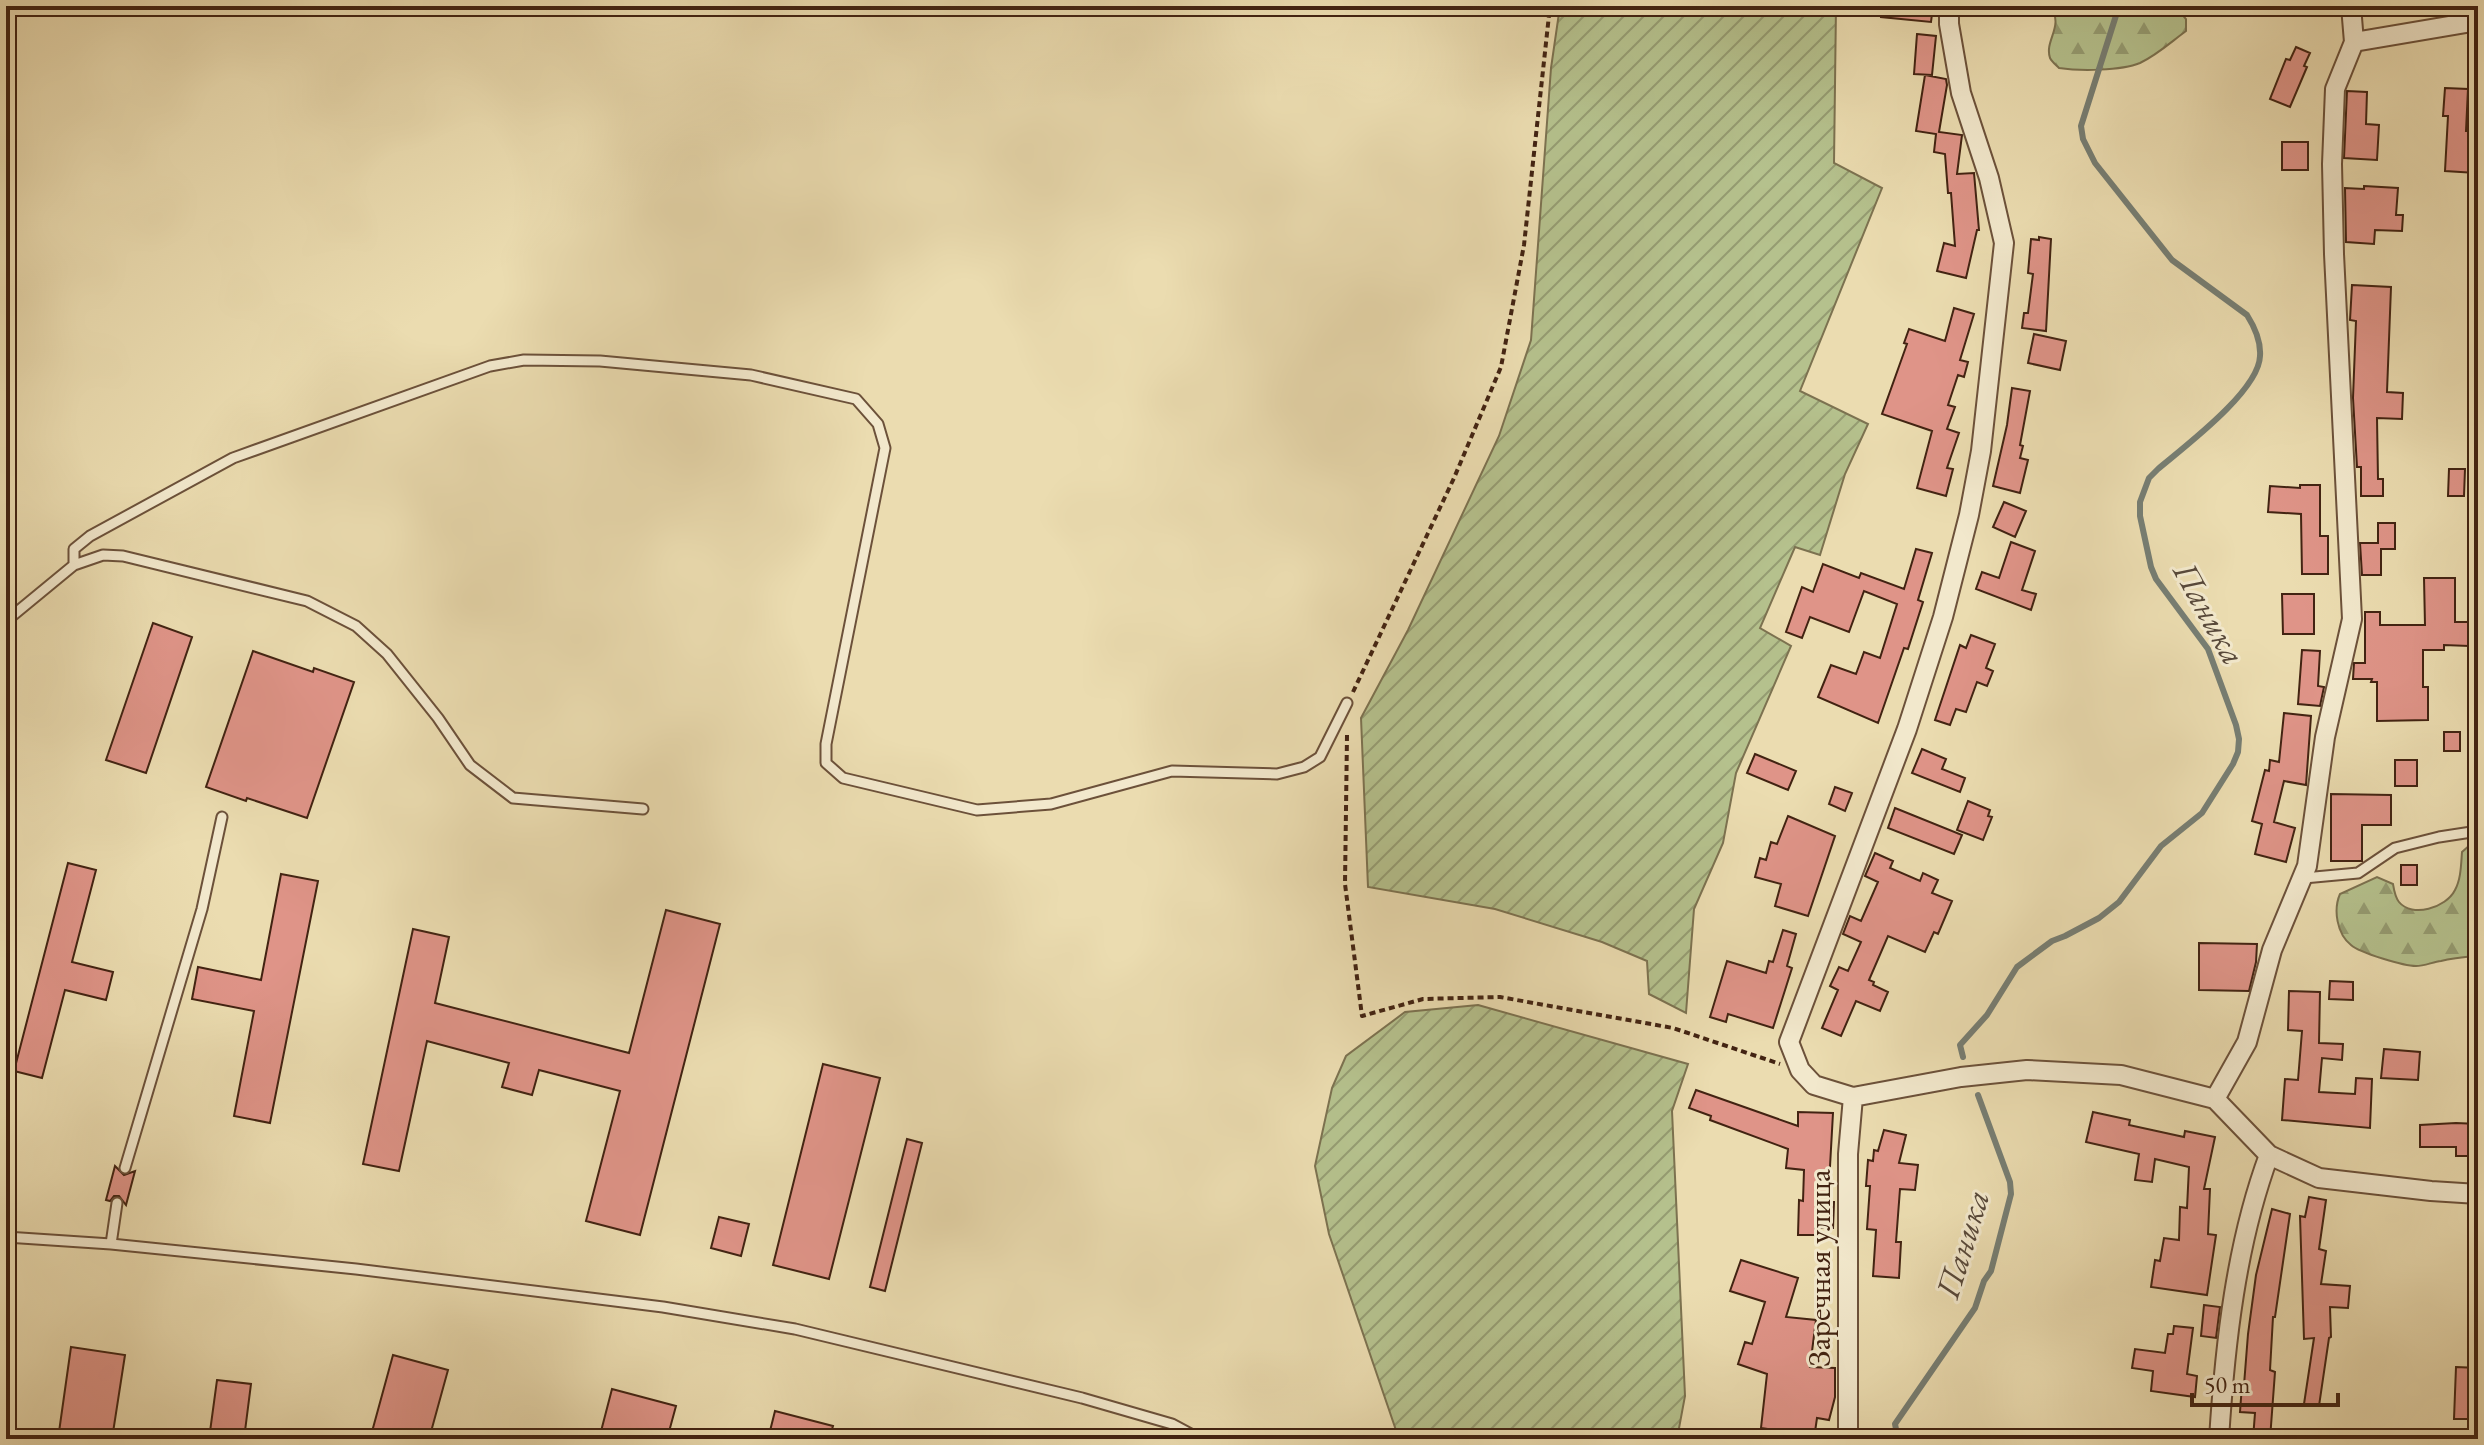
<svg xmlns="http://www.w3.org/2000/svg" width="2484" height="1445" viewBox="0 0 2484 1445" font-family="'EB Garamond',serif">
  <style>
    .forest { fill: url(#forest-firs); stroke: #7c7250; stroke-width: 2 }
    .garden { fill: url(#garden-furrows); stroke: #7c7250; stroke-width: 2 }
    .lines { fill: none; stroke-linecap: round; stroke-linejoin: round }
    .stream { stroke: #777e73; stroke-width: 6 }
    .building { fill: #df9488; stroke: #422312; stroke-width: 2 }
    .lane-casing { stroke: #6c513a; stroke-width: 13 }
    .street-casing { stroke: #6c513a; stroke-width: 22 }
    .path { stroke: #422312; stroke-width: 4; stroke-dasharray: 6 4; stroke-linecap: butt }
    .lane { stroke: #f2e8cc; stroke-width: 9 }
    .street { stroke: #f2e8cc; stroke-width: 18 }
    .labels { text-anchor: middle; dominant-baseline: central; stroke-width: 6; stroke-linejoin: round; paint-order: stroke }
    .street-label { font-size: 32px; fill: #422312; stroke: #f2e8cc }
    .water-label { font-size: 34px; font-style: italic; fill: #58493a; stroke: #f2e8cc }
  </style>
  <defs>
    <pattern id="forest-firs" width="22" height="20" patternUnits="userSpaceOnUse" patternTransform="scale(2)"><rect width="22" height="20" fill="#b5c18d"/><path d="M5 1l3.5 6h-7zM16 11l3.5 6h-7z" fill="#959c72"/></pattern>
    <pattern id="garden-furrows" width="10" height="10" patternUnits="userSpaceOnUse" patternTransform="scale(2)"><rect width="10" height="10" fill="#b5c18d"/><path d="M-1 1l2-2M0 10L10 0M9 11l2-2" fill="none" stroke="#959c72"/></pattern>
  </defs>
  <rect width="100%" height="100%" fill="#ebdcb0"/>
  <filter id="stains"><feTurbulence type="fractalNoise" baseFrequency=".0025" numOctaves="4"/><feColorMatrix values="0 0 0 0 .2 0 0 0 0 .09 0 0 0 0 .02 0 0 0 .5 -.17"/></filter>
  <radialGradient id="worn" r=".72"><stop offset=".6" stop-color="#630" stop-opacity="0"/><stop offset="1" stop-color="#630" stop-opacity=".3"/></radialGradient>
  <path class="forest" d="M 2050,6 L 2175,6 L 2186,19 L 2186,31 C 2171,42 2157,55 2140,63 C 2121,71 2079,71 2059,68 C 2056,65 2052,62 2050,58 C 2044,40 2065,26 2050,6 Z
    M 2470,845 L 2478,849 L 2478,956 C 2466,957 2453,958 2441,961 C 2433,962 2424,966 2416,966 C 2404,966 2360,953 2351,945 C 2337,934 2333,910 2340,894 L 2377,877 L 2393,884 C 2394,890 2395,897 2399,902 C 2412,918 2446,908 2455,890 C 2461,879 2461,865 2462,852 Z"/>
  <path class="garden" d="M 1560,6 L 1836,6 L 1834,163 L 1882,188 L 1800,391 L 1868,424 L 1845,474 L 1820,555 L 1795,547 L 1760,628 L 1791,646 L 1736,773 L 1723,843 L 1694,909 L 1686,1013 L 1649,994 L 1647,961 L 1602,942 L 1495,909 L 1368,887 L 1361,718 L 1408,630 L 1499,436 L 1531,340 L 1551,68 Z
    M 1478,1005 L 1688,1064 L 1672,1111 L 1685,1396 L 1677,1439 L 1399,1439 L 1329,1234 L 1315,1166 L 1332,1088 L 1346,1056 L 1405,1012 Z"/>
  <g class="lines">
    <path class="stream" d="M 1963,1057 L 1960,1045 L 1987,1015 L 2017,967 L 2052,941 L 2065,936 L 2099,918 L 2119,902 L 2161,846 L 2202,813 L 2233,764 L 2238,752 L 2239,739 L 2236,725 L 2208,649 L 2156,579 L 2151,567 L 2140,516 L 2140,502 L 2149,478 L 2158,469 C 2184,447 2259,391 2260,356 C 2261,342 2254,326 2247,315 L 2172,260 L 2095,163 L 2083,139 L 2081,126 L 2119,6
      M 1898,1439 L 1895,1424 L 1975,1308 L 1984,1281 L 1991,1271 L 2011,1194 L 2010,1182 L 1978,1095"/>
  </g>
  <path class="building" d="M 1882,6 L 1933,6 L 1931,22 L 1881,17 Z
    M 1917,34 L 1936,36 L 1932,75 L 1914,74 Z
    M 2296,47 L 2310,53 L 2304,66 L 2307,67 L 2290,107 L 2270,99 L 2286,59 L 2290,60 Z
    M 1925,75 L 1946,79 L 1947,85 L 1939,132 L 1962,135 L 1957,174 L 1974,173 L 1979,230 L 1977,230 L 1966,278 L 1937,271 L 1944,243 L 1955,246 L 1951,193 L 1948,193 L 1945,154 L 1934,152 L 1936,134 L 1916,131 Z
    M 2445,88 L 2468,89 L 2466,131 L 2478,131 L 2476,173 L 2445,171 L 2448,116 L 2443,116 Z
    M 2347,91 L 2367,92 L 2366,124 L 2379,125 L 2377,160 L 2344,158 Z
    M 2282,142 L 2308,142 L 2308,170 L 2282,170 Z
    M 2364,186 L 2398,188 L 2396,215 L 2403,215 L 2402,231 L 2375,230 L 2374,244 L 2346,242 L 2345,188 L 2364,189 Z
    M 2039,237 L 2051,239 L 2046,331 L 2022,328 L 2024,313 L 2028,313 L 2033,274 L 2028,273 L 2031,239 L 2039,240 Z
    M 2352,285 L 2391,287 L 2387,392 L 2403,393 L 2402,419 L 2377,418 L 2378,479 L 2383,479 L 2383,496 L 2361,496 L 2361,467 L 2357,467 L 2353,398 L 2356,321 L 2350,320 Z
    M 1954,308 L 1974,314 L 1960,360 L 1968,362 L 1964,377 L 1958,375 L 1948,405 L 1955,407 L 1947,429 L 1959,433 L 1947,468 L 1953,469 L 1946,496 L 1917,488 L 1932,431 L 1882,414 L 1907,344 L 1904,343 L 1909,329 L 1945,341 Z
    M 2034,334 L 2066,341 L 2060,370 L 2028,363 Z
    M 2012,388 L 2030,391 L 2020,445 L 2023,446 L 2020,458 L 2028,460 L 2020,493 L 1993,486 L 2007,425 Z
    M 2449,469 L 2465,469 L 2464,496 L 2448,496 Z
    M 2300,485 L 2320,485 L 2320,536 L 2328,536 L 2328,574 L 2302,574 L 2301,514 L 2268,512 L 2270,486 L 2300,488 Z
    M 2004,502 L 2026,511 L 2015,537 L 1993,527 Z
    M 2378,523 L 2395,523 L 2395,549 L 2381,549 L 2381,575 L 2362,575 L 2360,543 L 2378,543 Z
    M 2011,542 L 2035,551 L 2022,590 L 2036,594 L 2031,610 L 1976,589 L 1982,572 L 1999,578 Z
    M 1916,549 L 1932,553 L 1918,600 L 1923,602 L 1908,649 L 1904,648 L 1878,723 L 1818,697 L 1831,665 L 1856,674 L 1864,652 L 1880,658 L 1897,604 L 1864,591 L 1849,632 L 1810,617 L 1802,638 L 1786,632 L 1802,587 L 1813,592 L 1823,564 L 1859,578 L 1861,573 L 1904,589 Z
    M 2424,578 L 2455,578 L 2455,622 L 2469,622 L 2469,646 L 2444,645 L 2444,650 L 2423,650 L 2423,687 L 2428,687 L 2428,720 L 2377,721 L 2377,682 L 2371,682 L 2372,679 L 2353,679 L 2354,663 L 2365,663 L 2365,612 L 2380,612 L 2380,625 L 2425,625 Z
    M 2282,594 L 2314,594 L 2314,634 L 2283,634 Z
    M 153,623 L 192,637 L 146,773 L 106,760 Z
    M 1971,635 L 1995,644 L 1986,668 L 1993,671 L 1987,686 L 1977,682 L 1966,712 L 1956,709 L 1950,725 L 1935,720 L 1960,645 L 1966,648 Z
    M 2302,650 L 2320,651 L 2318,686 L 2324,687 L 2320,706 L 2298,704 Z
    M 253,651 L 313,672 L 314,668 L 354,682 L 307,818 L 247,798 L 246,801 L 206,787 Z
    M 2284,713 L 2311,716 L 2306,785 L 2284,781 L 2274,822 L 2295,828 L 2286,862 L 2255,854 L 2262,824 L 2252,821 L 2265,770 L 2269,771 L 2270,760 L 2279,762 Z
    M 2444,732 L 2460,732 L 2460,751 L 2444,751 Z
    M 1922,749 L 1946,759 L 1942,769 L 1965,778 L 1960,792 L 1912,773 Z
    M 1755,754 L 1796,771 L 1788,790 L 1747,773 Z
    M 2395,760 L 2417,760 L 2417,786 L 2395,786 Z
    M 1835,787 L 1852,793 L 1845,811 L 1829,804 Z
    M 2331,794 L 2391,795 L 2391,825 L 2362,825 L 2362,861 L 2331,861 Z
    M 1968,801 L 1990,810 L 1988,816 L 1992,817 L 1983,840 L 1957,830 Z
    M 1895,808 L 1962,835 L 1954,854 L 1888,828 Z
    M 1788,816 L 1835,836 L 1808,916 L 1775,906 L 1781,884 L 1755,877 L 1760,858 L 1766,860 L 1771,842 L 1777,844 Z
    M 1875,853 L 1893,861 L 1890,868 L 1920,881 L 1923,873 L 1938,880 L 1932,893 L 1952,901 L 1938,934 L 1934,932 L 1925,952 L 1888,936 L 1869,980 L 1874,982 L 1873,985 L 1888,992 L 1880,1011 L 1856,1001 L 1841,1036 L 1822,1028 L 1838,990 L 1830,986 L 1839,967 L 1848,971 L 1861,942 L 1843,934 L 1850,916 L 1861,921 L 1878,882 L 1865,876 Z
    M 68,863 L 96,870 L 72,962 L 113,972 L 106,1000 L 65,990 L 42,1078 L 14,1071 Z
    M 2401,865 L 2417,865 L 2417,885 L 2401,885 Z
    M 281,874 L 318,881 L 270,1123 L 234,1116 L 254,1011 L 192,999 L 198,967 L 261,980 Z
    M 666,910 L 720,924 L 640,1235 L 586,1221 L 620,1091 L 539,1070 L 532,1095 L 502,1087 L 509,1063 L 427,1041 L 399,1171 L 363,1164 L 413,929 L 449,937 L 435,1003 L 629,1053 Z
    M 1783,930 L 1796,934 L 1787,966 L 1792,968 L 1773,1028 L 1728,1014 L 1726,1022 L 1710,1017 L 1727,961 L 1766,973 L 1769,961 L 1773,962 Z
    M 2199,943 L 2257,944 L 2256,962 L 2249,991 L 2199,990 Z
    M 2330,981 L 2353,982 L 2353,1000 L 2329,999 Z
    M 2289,991 L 2320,992 L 2319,1043 L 2343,1044 L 2342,1060 L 2322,1058 L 2319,1092 L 2355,1094 L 2356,1078 L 2372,1079 L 2370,1128 L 2282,1120 L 2285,1079 L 2298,1080 L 2302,1031 L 2288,1030 Z
    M 2384,1049 L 2420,1052 L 2418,1080 L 2381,1078 Z
    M 823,1064 L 880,1078 L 829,1279 L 773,1265 Z
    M 1696,1090 L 1798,1126 L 1798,1112 L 1833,1113 L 1828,1202 L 1834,1202 L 1833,1228 L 1815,1228 L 1815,1235 L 1798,1235 L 1799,1200 L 1803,1201 L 1804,1170 L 1786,1168 L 1788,1149 L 1710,1120 L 1711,1116 L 1689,1108 Z
    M 2093,1112 L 2130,1120 L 2129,1125 L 2184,1137 L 2185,1131 L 2215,1137 L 2204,1189 L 2210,1189 L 2208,1234 L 2216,1235 L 2207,1295 L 2151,1287 L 2155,1260 L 2160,1261 L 2164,1238 L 2179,1240 L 2180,1207 L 2187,1208 L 2189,1167 L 2155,1159 L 2152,1182 L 2135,1180 L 2139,1154 L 2086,1142 Z
    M 2456,1123 L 2478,1124 L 2478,1156 L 2456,1156 L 2456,1147 L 2420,1147 L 2420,1125 Z
    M 1884,1130 L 1906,1135 L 1899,1163 L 1918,1165 L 1915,1190 L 1900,1189 L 1896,1242 L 1901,1242 L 1899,1278 L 1873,1276 L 1876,1230 L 1867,1229 L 1870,1186 L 1866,1186 L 1868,1160 L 1873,1161 L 1874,1150 L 1878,1151 Z
    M 907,1139 L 922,1143 L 885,1291 L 870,1287 Z
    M 115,1166 L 124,1175 L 135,1171 L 126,1205 L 119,1196 L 114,1196 L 110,1201 L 106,1200 Z
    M 2309,1197 L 2326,1200 L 2319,1249 L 2326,1251 L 2321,1284 L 2350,1286 L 2348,1308 L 2330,1307 L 2331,1337 L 2329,1338 L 2319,1406 L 2304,1404 L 2314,1338 L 2304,1339 L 2300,1216 L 2305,1217 Z
    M 2272,1209 L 2290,1214 L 2275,1317 L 2273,1317 L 2270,1370 L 2275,1372 L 2270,1439 L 2253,1439 L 2255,1413 L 2240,1412 L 2242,1385 L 2244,1385 L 2248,1334 L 2256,1275 Z
    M 719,1217 L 749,1224 L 741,1256 L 711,1248 Z
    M 1741,1260 L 1798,1278 L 1786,1317 L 1816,1320 L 1810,1367 L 1835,1368 L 1835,1397 L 1829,1420 L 1817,1418 L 1814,1439 L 1788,1439 L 1789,1432 L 1761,1428 L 1767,1374 L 1738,1364 L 1745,1342 L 1752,1344 L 1765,1302 L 1730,1291 Z
    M 2204,1305 L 2220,1307 L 2216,1338 L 2201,1336 Z
    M 2174,1326 L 2193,1328 L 2187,1374 L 2197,1376 L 2195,1397 L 2151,1391 L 2153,1371 L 2132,1368 L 2135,1349 L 2165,1353 L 2168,1334 L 2173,1334 Z
    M 71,1347 L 125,1355 L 112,1439 L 58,1439 Z
    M 393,1355 L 448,1370 L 429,1439 L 370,1439 Z
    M 2456,1367 L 2478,1368 L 2478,1411 L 2469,1411 L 2469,1419 L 2454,1419 Z
    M 217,1380 L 251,1384 L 244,1439 L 209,1439 Z
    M 612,1389 L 676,1406 L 667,1439 L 599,1439 Z
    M 775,1411 L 833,1426 L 829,1439 L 768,1439 Z"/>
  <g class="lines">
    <defs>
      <path id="lane" d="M 74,565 L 74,549 L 90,536 L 233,458 L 490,366 L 524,360 L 600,361 L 751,375 L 856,399 L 878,424 L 885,448 L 826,744 L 826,763 L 843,778 L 977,810 L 1051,804 L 1172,771 L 1277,774 L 1304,767 L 1320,757 L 1347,703
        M 6,621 L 74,565 L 103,555 L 123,556 L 307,601 L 356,626 L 387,654 L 438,718 L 470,765 L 513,798 L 643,809
        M 2304,878 L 2358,873 L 2395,848 L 2439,837 L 2478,831
        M 125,1168 L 202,909 L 222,817
        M 6,1237 L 111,1244 L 356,1269 L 663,1307 L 795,1329 L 1082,1398 L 1172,1424 L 1200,1439
        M 111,1244 L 117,1203"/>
      <path id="street" d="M 1949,6 L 1949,24 L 1961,93 L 1989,178 L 2004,243 L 1981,451 L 1969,515 L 1943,617 L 1907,729 L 1789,1042 L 1800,1070 L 1814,1085 L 1853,1097 L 1961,1077 L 2027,1070 L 2121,1075 L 2215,1099 L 2269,1155 L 2319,1178 L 2431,1191 L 2478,1194
        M 2351,6 L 2354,42
        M 2215,1099 L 2247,1042 L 2272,950 L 2307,866 L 2325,737 L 2352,619 L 2334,254 L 2332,164 L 2335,89 L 2354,42 L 2478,21
        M 1848,1439 L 1848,1154 L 1853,1097
        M 2219,1439 C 2225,1344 2236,1244 2269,1155"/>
    </defs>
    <use href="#lane" class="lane-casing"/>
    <use href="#street" class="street-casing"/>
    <path class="path" d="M 1353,692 L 1454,478 L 1501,367 L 1524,245 L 1550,6
      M 1347,735 L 1345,884 L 1362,1016 L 1423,999 L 1500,997 L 1673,1028 L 1780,1064"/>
    <use href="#lane" class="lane"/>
    <use href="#street" class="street"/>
  </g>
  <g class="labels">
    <g class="street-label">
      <text transform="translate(1819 1268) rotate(-90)">Заречная улица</text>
    </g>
    <g class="water-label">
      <text transform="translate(2210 613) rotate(61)">Паника</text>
      <text transform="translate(1962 1244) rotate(-73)">Паника</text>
    </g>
  </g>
  <rect width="2484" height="1445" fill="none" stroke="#ebdcb0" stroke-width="32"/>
  <rect x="8" y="8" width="2468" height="1429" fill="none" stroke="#422312" stroke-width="4"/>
  <rect x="16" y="16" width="2452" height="1413" fill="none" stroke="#422312" stroke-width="2"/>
  <path d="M2192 1393v12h146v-12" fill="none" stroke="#422312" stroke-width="4"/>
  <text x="2204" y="1393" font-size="24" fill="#422312" stroke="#f2e8cc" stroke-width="6" paint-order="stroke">50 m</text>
  <rect width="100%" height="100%" filter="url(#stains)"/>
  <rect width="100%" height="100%" fill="url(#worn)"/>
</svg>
